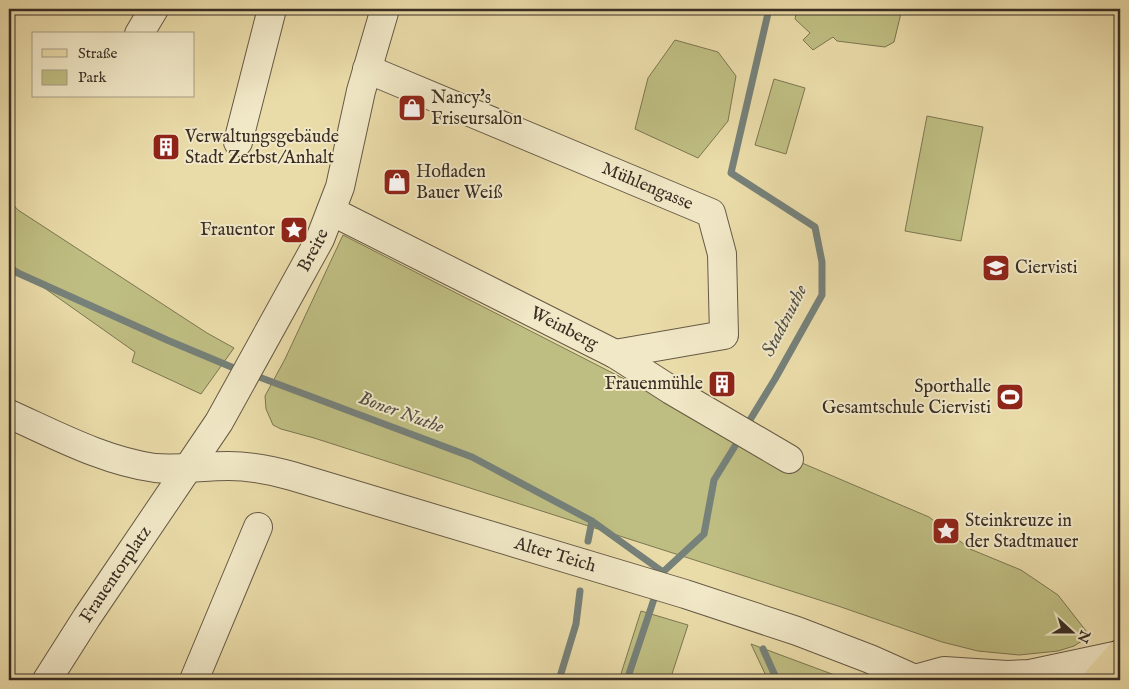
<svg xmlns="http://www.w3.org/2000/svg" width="1129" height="689" viewBox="0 0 1129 689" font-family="'IM FELL English',serif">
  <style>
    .green { fill: #bfbe82; stroke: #7c7653 }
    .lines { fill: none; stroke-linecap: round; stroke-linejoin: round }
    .stream { stroke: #76817a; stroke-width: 7 }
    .minor-casing { stroke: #665a45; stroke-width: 30 }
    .major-casing { stroke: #3a2e24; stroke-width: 30 }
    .minor { stroke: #f1e8c7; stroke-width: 28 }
    .major { stroke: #eadca9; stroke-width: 28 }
    .labels { text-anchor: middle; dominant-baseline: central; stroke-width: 4; stroke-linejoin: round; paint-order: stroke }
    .poi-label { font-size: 18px; fill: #3a2e24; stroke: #f1e8c7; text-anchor: start }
    .street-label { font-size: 18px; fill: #3a2e24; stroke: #f1e8c7 }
    .water-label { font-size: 19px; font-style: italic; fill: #535048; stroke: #f1e8c7 }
  </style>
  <rect width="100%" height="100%" fill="#eadca9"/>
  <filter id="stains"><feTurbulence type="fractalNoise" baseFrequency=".004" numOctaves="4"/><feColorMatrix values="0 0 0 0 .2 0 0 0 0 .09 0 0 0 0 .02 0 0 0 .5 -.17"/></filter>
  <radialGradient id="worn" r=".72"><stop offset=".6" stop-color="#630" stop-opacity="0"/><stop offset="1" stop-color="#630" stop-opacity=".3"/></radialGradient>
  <path class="green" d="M 9,9 L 15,9 L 9,45 Z
    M 797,9 L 902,9 L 894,42 L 885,47 L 837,41 L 833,37 L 813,50 L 803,40 L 810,33 L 795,19 Z
    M 675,40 L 718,52 L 736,76 L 728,121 L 698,158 L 635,129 L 648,78 Z
    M 774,79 L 805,88 L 786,154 L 755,145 Z
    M 927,116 L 983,127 L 961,241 L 905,231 Z
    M 9,200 L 18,210 L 207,333 L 234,348 L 201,394 L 132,362 L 135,352 L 9,263 Z
    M 343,235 L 722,429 L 929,517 L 970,549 L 1021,570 L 1058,595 L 1090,636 L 1074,646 L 1058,651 L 1019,655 L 978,651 L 942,642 L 838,606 L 314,438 L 281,429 L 273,425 L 266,409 L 265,396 L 285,359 Z
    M 641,611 L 688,625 L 670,680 L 619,680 Z
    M 751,644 L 848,680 L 768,680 Z"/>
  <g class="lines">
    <path class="stream" d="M 9,269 L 167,340 L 241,371
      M 251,374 L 472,457 L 592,521 L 663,572
      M 745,428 L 775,379 L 822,295 L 822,262 L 815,227 L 731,173 L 769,9
      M 588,541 L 592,521
      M 660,580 L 663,572 L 704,534 L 714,480 L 740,438
      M 763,649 L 777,680
      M 559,680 L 576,624 L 580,591
      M 627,680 L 657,590"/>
    <defs>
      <g id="minor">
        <path d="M 139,34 L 154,9"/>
        <path id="s1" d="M 367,69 L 711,213 L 722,254 L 724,335 L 615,354"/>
        <path d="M 238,142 L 272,9"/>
        <path id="s2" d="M 331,211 L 615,354 L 671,390 L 789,459"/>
        <path id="s3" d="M 9,414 C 56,435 104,461 155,468 C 180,470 204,466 228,466 C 250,466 271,470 292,476 L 685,594 L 797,631 L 870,659 L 917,680"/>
        <path d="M 915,679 L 944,671 L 1007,675 L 1030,674 L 1119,655"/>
        <path id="s4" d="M 47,680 L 87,617 L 219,422 L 320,239 L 340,187 L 361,91 L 385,9"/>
        <path d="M 194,680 L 258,527"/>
      </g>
      <path id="major" d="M 1097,680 L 1120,654"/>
    </defs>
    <use href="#minor" class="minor-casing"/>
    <use href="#major" class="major-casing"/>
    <use href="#minor" class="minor"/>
    <use href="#major" class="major"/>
  </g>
  <defs>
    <symbol id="shop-square" viewBox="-11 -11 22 22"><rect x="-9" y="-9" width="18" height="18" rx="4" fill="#8f2418" stroke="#f1e8c7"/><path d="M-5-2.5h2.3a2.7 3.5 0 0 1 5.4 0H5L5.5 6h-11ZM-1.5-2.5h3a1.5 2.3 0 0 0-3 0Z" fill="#fff"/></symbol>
    <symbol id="building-square" viewBox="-11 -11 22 22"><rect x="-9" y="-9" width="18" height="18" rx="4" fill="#8f2418" stroke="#f1e8c7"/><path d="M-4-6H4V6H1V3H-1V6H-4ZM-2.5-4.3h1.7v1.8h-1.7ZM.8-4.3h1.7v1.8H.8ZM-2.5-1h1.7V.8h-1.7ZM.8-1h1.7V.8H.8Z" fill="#fff"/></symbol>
    <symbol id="sight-square" viewBox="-11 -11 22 22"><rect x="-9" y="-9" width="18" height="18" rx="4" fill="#8f2418" stroke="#f1e8c7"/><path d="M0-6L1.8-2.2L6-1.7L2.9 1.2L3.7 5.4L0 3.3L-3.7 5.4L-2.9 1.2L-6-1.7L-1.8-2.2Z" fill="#fff"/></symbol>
    <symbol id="school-square" viewBox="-11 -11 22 22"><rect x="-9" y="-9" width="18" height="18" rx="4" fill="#8f2418" stroke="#f1e8c7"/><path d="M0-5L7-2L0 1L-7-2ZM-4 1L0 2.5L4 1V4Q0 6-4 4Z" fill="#fff"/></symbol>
    <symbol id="stadium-square" viewBox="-11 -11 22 22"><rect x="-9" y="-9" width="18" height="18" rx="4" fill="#8f2418" stroke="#f1e8c7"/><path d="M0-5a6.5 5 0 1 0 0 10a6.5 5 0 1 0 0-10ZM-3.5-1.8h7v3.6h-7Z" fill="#fff"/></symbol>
  </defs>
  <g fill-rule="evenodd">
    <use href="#shop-square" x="396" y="92" width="32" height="32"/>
    <use href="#building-square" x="150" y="131" width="32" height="32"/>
    <use href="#shop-square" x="381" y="166" width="32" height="32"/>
    <use href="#sight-square" x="278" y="214" width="32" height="32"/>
    <use href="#school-square" x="980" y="252" width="32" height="32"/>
    <use href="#building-square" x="706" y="368" width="32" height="32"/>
    <use href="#stadium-square" x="994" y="381" width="32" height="32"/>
    <use href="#sight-square" x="930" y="515" width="32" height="32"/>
  </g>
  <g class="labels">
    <g class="poi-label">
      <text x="431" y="98">Nancy's<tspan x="431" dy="21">Friseursalon</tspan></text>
      <text x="185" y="137">Verwaltungsgebäude<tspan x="185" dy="21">Stadt Zerbst/Anhalt</tspan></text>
      <text x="416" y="172">Hofladen<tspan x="416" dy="21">Bauer Weiß</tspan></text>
      <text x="275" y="230" text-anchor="end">Frauentor</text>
      <text x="1015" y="268">Ciervisti</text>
      <text x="703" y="384" text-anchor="end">Frauenmühle</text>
      <text x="991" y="387" text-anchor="end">Sporthalle<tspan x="991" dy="21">Gesamtschule Ciervisti</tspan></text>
      <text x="965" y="521">Steinkreuze in<tspan x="965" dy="21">der Stadtmauer</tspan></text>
    </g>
    <g class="street-label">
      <text stroke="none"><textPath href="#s1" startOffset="304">Mühlengasse</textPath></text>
      <text stroke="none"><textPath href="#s4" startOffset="506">Breite</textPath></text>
      <text stroke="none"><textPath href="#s2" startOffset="261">Weinberg</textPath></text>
      <text stroke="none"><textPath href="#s3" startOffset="569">Alter Teich</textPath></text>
      <text stroke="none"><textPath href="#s4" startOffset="126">Frauentorplatz</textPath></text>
    </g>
    <g class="water-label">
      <text transform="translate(785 321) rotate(-63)">Stadtnuthe</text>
      <text transform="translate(401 413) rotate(20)">Boner Nuthe</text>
    </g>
  </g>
  <rect width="1129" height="689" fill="none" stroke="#eadca9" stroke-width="30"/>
  <rect x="10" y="10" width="1109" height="669" fill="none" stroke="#3a2e24" stroke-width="2.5"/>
  <rect x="15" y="15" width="1099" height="659" fill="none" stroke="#3a2e24"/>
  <rect x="32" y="32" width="162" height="65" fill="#f1e8c7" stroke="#a89e86"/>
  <rect x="42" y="49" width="25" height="8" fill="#eadca9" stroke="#a89e86"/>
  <text x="78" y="58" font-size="15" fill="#3a2e24">Straße</text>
  <rect x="42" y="70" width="25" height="15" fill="#bfbe82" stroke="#a89e86"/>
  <text x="78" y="82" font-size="15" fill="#3a2e24">Park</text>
  <g transform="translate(1072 632) rotate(111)" stroke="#f1e8c7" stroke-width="4" paint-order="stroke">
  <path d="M0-4L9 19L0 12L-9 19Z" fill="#3a2e24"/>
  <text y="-8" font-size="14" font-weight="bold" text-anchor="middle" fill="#3a2e24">N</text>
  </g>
  <rect width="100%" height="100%" filter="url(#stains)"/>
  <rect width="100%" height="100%" fill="url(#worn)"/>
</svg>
